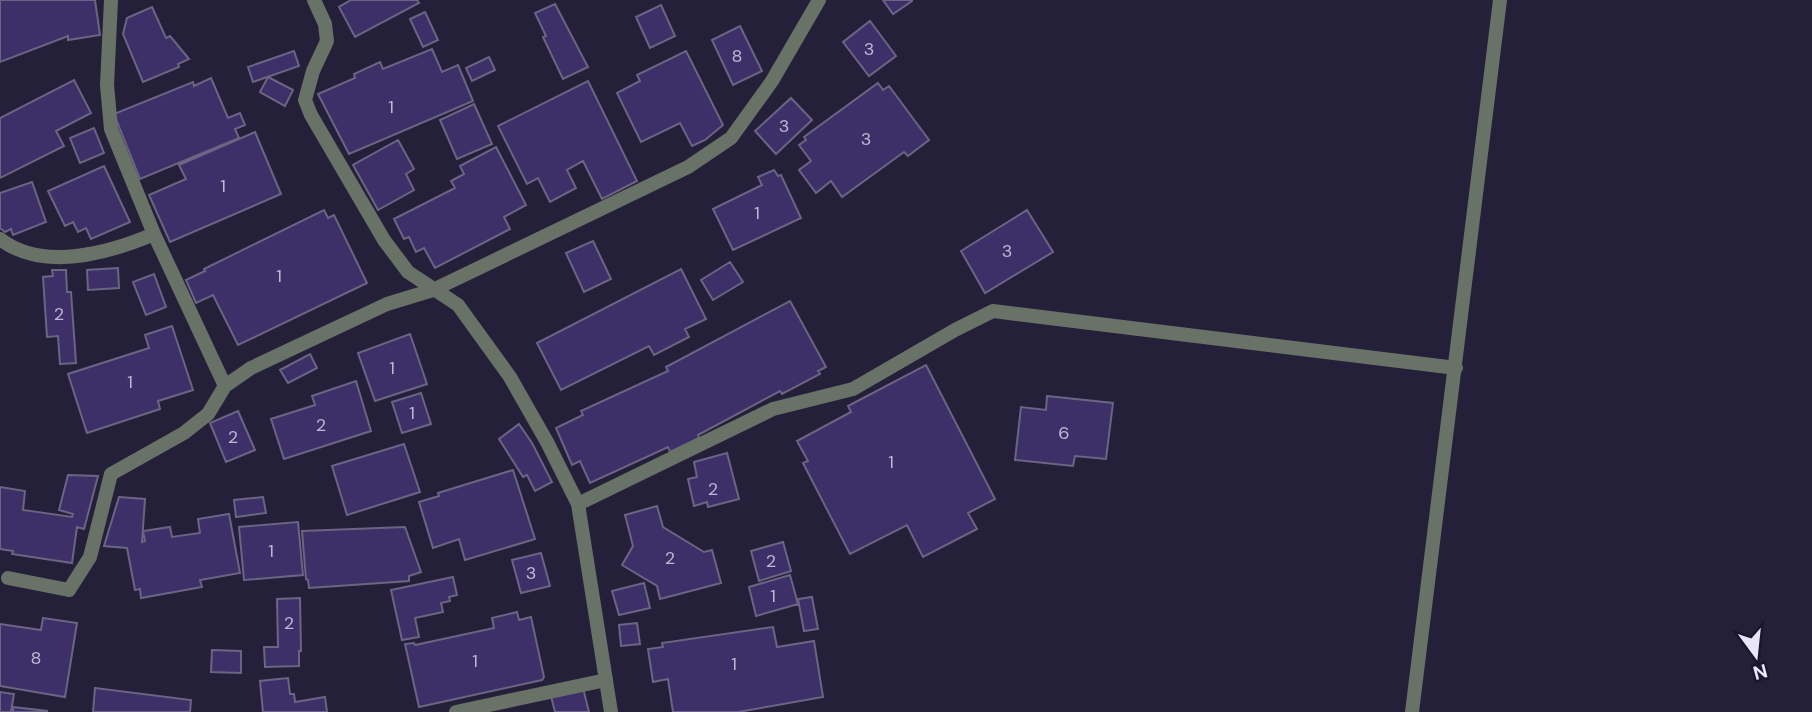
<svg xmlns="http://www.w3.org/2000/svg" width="1812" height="712" viewBox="0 0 1812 712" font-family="'DM Sans',sans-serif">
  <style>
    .building { fill: #3d2f67; stroke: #6a6583; stroke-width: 2 }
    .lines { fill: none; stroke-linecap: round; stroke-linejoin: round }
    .service { stroke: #697266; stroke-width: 14 }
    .minor { stroke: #697266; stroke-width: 14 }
    .labels { text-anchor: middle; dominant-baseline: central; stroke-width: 5; stroke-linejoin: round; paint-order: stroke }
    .number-label { font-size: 18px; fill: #bdb8d4 }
  </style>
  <rect width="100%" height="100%" fill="#25203a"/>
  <path class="building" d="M 0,0 L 95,0 L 100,35 L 68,40 L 68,36 L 0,62 Z
    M 351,0 L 417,0 L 419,3 L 355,37 L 339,7 Z
    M 883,0 L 912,0 L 912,1 L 893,14 Z
    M 555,4 L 588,67 L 563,79 L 543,37 L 546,36 L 535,13 Z
    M 661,5 L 675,36 L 650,48 L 636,17 Z
    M 152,7 L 166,38 L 170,36 L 189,59 L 178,64 L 179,67 L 143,82 L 123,34 L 127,18 Z
    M 425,12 L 438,40 L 423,47 L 410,19 Z
    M 870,21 L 896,56 L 869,76 L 843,42 Z
    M 740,26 L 762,71 L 733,85 L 712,40 Z
    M 432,49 L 442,72 L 458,65 L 473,101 L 349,154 L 318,94 L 355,78 L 354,74 L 380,62 L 383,69 Z
    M 294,51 L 299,66 L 253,82 L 248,67 Z
    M 686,51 L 723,125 L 705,140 L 692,146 L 680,123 L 641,142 L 617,93 L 640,81 L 637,75 Z
    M 489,57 L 495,70 L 472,81 L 466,68 Z
    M 268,77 L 293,90 L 285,106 L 260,92 Z
    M 211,78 L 228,118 L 240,113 L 245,125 L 235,129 L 239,138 L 140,179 L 114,114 L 193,82 L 194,86 Z
    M 74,80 L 91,113 L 56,131 L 64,146 L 0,178 L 0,118 Z
    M 588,81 L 637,181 L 602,199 L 583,161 L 567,170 L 576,188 L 550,202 L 538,178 L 527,184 L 498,126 Z
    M 878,83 L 883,90 L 889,86 L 929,140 L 908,156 L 904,152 L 842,197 L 831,181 L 816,193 L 799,170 L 811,161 L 799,145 L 806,140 L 804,137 Z
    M 791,98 L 812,120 L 776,154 L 755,131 Z
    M 474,104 L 492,144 L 457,159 L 440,120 Z
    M 94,128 L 104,153 L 80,163 L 70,138 Z
    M 255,132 L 281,194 L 170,242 L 149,195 L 186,179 L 179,165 Z
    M 398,140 L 414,169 L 406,174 L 414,190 L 378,210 L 353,165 Z
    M 496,147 L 526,205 L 504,217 L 510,229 L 435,268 L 424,248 L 416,252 L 409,237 L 404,239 L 394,219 L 455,188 L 451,181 L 464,174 L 460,166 Z
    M 104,166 L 130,222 L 91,239 L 86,228 L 78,232 L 73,222 L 65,226 L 48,191 Z
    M 774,170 L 778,176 L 781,175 L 801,218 L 733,250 L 713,209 L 762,185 L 758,177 Z
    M 32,182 L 46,222 L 13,235 L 11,229 L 5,232 L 0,228 L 0,193 Z
    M 324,210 L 328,218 L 334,215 L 367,283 L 238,345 L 213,295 L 196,303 L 186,280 L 205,271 L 204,269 Z
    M 1027,210 L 1053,252 L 985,293 L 961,251 Z
    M 593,241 L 611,279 L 584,292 L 566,253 Z
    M 730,262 L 743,282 L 713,300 L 701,280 Z
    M 118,268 L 119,288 L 88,290 L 87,270 Z
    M 681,269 L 706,319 L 685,329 L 689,337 L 654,355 L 649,346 L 561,390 L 537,343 Z
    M 52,270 L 66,270 L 67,292 L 71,292 L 76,363 L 60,364 L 58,336 L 47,337 L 43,277 L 53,276 Z
    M 154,274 L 166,307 L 146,315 L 133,282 Z
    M 790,301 L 826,367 L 818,371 L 820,374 L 782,394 L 780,391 L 698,435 L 699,438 L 670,452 L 668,447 L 590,483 L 580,461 L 572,465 L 556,428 L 583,415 L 581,411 L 668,371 L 666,367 Z
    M 172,326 L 193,390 L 158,401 L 160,409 L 87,433 L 68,374 L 149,348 L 145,335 Z
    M 410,334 L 427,384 L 375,401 L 358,353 Z
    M 310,354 L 317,368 L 288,383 L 280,370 Z
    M 926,365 L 995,499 L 968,513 L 977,529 L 923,557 L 907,525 L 850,554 L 803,463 L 808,461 L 797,441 L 851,412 L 848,406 Z
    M 356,381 L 371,431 L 284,459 L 271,419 L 315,405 L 312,396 Z
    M 421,393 L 431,424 L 402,433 L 392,402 Z
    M 1047,396 L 1113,403 L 1106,459 L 1075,456 L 1073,466 L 1015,460 L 1021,407 L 1046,410 Z
    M 238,411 L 255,450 L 226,462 L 210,423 Z
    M 519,424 L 532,443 L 552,482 L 535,491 L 527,475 L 523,477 L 499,439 Z
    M 404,444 L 420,492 L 347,515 L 332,466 Z
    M 727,453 L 739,499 L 708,507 L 707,502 L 694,506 L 688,479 L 697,477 L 694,462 Z
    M 513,470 L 535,539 L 465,560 L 459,539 L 433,548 L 419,502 L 439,496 L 438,493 Z
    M 68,475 L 98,476 L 84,529 L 77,527 L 72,563 L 12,554 L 13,551 L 0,549 L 0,487 L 25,491 L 23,510 L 72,517 L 73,514 L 59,510 Z
    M 119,497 L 145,499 L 142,542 L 145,541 L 143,531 L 170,527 L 172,537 L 200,533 L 198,519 L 229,514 L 240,573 L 200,580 L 202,587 L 141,598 L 140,589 L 135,590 L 127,548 L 104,546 Z
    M 263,497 L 266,513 L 236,517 L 234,500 Z
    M 657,506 L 663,527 L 704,552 L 712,550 L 721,583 L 660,599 L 657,586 L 622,565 L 633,546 L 625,515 Z
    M 298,522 L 303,575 L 244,580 L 239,527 Z
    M 405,527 L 421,572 L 409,576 L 409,581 L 309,588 L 308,580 L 306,579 L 302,531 Z
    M 783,542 L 791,571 L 759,581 L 751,551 Z
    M 541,553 L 550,586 L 521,593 L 512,560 Z
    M 790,575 L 798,604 L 756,616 L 749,587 Z
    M 453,577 L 457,595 L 449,597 L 450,601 L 441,603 L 443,612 L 415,618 L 419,637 L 402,640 L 391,590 Z
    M 644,583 L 650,608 L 619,615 L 612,591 Z
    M 812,597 L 818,629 L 804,631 L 798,599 Z
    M 300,598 L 301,651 L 299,651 L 299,666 L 265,667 L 264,647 L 278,647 L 277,599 Z
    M 517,612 L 519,620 L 531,617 L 544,677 L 542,680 L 419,707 L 405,644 L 414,643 L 415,645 L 494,628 L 492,618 Z
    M 43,618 L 77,623 L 65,697 L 0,686 L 0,624 L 41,630 Z
    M 637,623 L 640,644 L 621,646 L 619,625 Z
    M 773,627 L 777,647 L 814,641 L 823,697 L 738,712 L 673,712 L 668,679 L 653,682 L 648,649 L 663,647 L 662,643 Z
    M 212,650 L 241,651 L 241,673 L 211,672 Z
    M 288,678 L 290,694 L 294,694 L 295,702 L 325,697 L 327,712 L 263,712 L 260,681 Z
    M 95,688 L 191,700 L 190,712 L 93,712 Z
    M 583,688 L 589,712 L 555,712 L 551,696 Z
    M 0,692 L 14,694 L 11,712 L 0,712 Z
    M 13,707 L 47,711 L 47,712 L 13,712 Z"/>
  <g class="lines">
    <path class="service" d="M 111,0 L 107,85 L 111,129 L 154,234
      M 0,239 C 43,272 109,253 154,234 L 225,386 L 251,368 L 387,304 L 433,290
      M 578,504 L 773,409 L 853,389 L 955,330 L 993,311 L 1456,368
      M 8,578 L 69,590 L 90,557 L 111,474 L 184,433 L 208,414 L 225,386
      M 456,712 L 606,680"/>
    <path class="minor" d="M 314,0 L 325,24 L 327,41 L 313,71 L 305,100 L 311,115 L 384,240 L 408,272 L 458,305 L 510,377 L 547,442 L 578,504 L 611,712
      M 433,290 L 688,167 L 731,138 L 772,81 L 819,0
      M 1412,712 L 1500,0"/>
  </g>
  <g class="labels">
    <g class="number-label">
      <text x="869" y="49">3</text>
      <text x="737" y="56">8</text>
      <text x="391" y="107">1</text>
      <text x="784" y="126">3</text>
      <text x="866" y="139">3</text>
      <text x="223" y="186">1</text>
      <text x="757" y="213">1</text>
      <text x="1007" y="251">3</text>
      <text x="279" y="276">1</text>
      <text x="59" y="314">2</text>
      <text x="392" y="368">1</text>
      <text x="130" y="382">1</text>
      <text x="412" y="413">1</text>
      <text x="321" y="425">2</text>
      <text x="1064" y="433">6</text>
      <text x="233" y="437">2</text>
      <text x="891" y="462">1</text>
      <text x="713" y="489">2</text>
      <text x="271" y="551">1</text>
      <text x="670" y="558">2</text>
      <text x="771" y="561">2</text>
      <text x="531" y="573">3</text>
      <text x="773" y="596">1</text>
      <text x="289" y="623">2</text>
      <text x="36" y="658">8</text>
      <text x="475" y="661">1</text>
      <text x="734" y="664">1</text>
    </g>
  </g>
  <g transform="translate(1756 656) rotate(165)" stroke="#1c162f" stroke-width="5" paint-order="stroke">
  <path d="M0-5L12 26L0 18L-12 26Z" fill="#e8e6f8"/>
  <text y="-10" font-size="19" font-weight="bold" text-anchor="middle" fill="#e8e6f8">N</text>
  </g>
</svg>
